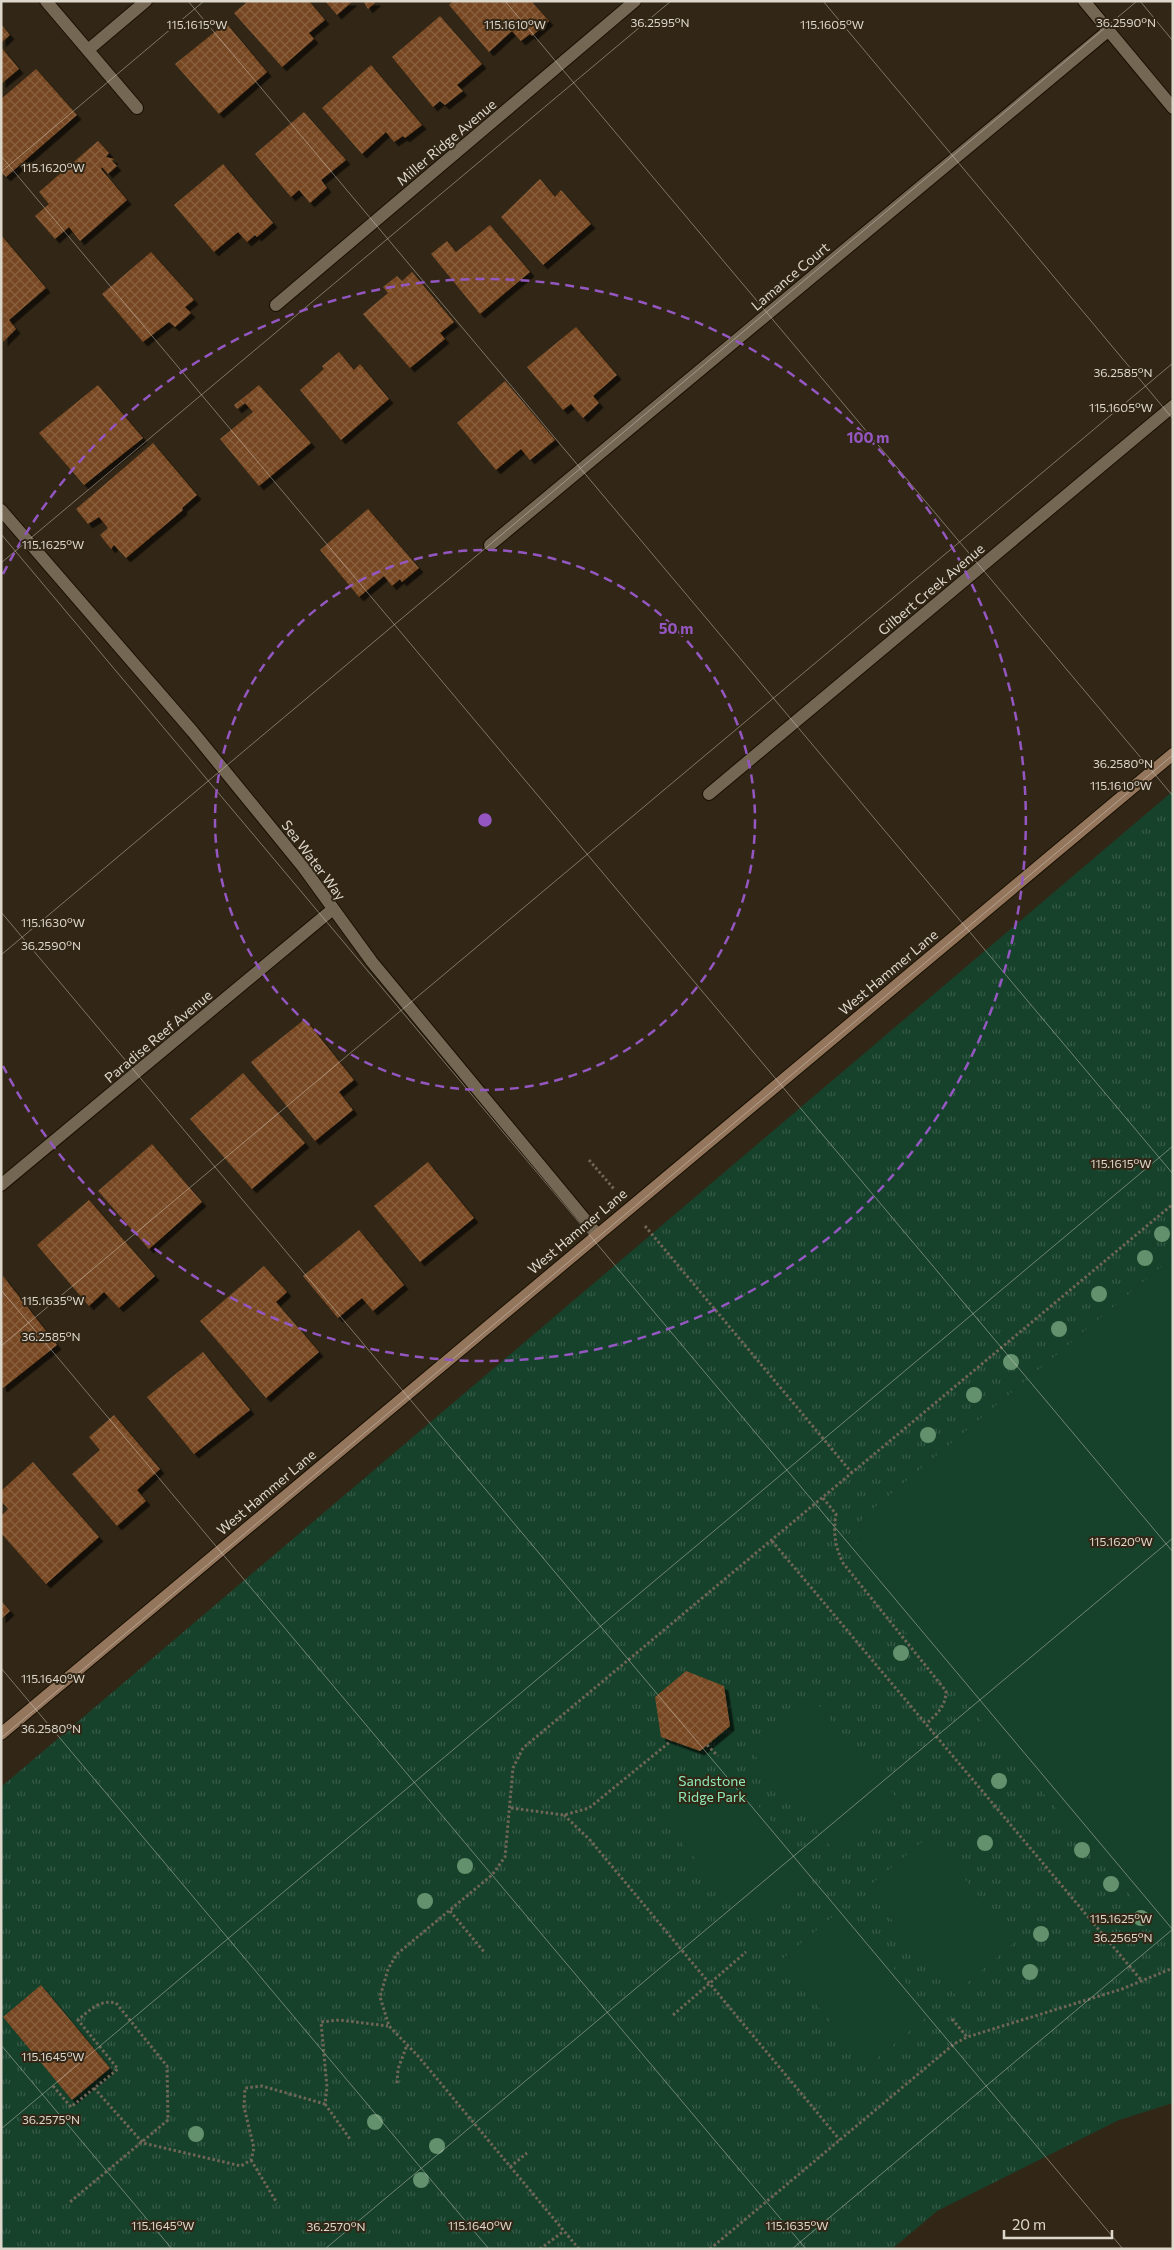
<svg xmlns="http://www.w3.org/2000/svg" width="1174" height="2250" viewBox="0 0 1174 2250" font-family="Commissioner,sans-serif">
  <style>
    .grass { fill: url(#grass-tufts) }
    .pitch { fill: #16412b }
    .building { fill: url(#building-cross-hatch); filter: url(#shadow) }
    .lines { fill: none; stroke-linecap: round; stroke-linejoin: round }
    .street-casing { stroke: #1a1002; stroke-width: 14 }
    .secondary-casing { stroke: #1a1002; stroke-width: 14 }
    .path { stroke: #706657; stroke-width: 3; stroke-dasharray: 2.5 2.5; stroke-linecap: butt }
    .street { stroke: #746754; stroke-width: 12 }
    .secondary { stroke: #94765d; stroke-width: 12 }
    .tree { fill: #64916d }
    .ticks { fill: none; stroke: #ded7cc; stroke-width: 1; stroke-opacity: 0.45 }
    .ring { fill: none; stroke: #9457c2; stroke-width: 2.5; stroke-dasharray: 9 6 }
    .labels { text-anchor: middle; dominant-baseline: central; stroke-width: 4; stroke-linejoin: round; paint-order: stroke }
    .street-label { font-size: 14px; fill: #ded7cc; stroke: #322716 }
    .park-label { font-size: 14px; fill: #8de8b5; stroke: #322716 }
    .ticks-label { font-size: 12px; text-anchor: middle; fill: #ded7cc; stroke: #322716; stroke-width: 4; stroke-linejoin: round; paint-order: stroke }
    .centre { fill: #9457c2; stroke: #322716; stroke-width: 2.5 }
    .ring-label { font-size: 15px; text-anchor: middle; font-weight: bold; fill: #9457c2; stroke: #322716; stroke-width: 4; stroke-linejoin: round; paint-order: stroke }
  </style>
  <defs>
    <pattern id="grass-tufts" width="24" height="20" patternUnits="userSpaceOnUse" patternTransform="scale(1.25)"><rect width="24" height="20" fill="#16412b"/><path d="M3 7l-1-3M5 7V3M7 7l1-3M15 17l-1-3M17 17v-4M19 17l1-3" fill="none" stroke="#375c49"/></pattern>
    <pattern id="building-cross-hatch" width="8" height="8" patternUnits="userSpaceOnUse" patternTransform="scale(1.25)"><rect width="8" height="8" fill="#764720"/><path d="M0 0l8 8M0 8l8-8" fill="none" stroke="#89613f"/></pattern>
    <filter id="shadow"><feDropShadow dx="4.5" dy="4.5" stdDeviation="0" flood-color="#0009"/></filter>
  </defs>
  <rect width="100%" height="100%" fill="#322716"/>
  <path class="grass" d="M 1173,791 L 1173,2103 L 1119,2120 L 937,2211 L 892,2249 L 1,2249 L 1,1787 Z"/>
  <path class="pitch" d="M 1173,1257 L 1173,1921 L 1160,1930 L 853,1570 L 862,1518 Z
    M 814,1700 L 902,1805 L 840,1858 L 752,1752 Z
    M 729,1771 L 817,1876 L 754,1929 L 666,1824 Z
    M 929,1836 L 1016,1941 L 954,1994 L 866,1889 Z
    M 843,1908 L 931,2013 L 868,2066 L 780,1961 Z"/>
  <path class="building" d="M 248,1 L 309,1 L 325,20 L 309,33 L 314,39 L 282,67 L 234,13 Z
    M 325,1 L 353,1 L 337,15 Z
    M 363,1 L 377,1 L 368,9 Z
    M 453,1 L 531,1 L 549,21 L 532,36 L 530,34 L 521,41 L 512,31 L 489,52 L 449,5 Z
    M 440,16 L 482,64 L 457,85 L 463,91 L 445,105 L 440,101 L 433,107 L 392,57 Z
    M 226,23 L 267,72 L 219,114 L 175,64 Z
    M 1,24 L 10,35 L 1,43 Z
    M 1,47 L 19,69 L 1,84 Z
    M 371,65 L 422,125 L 405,138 L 403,136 L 394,142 L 386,132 L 362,154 L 322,108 Z
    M 36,69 L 77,115 L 6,177 L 1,172 L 1,99 Z
    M 304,112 L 346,160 L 321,180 L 327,188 L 310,203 L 299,190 L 291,197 L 255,154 Z
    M 98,141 L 109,153 L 106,157 L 114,159 L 112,161 L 117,166 L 108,174 L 102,167 L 101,169 L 127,200 L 80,241 L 69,227 L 55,239 L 35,216 L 49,204 L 39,192 Z
    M 223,164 L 273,223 L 257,237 L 255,235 L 247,242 L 238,232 L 214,252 L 174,205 Z
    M 540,179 L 555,197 L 561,190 L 591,224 L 543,265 L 501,217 Z
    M 490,225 L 530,272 L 480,314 L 431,254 L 447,241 L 456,252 Z
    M 1,235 L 46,288 L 9,320 L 16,329 L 3,342 Z
    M 151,252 L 194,300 L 185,307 L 191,313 L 175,327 L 169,322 L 143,342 L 102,294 Z
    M 412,272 L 454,322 L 440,333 L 445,339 L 410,368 L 363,314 L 388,293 L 383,287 L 397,276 L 402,281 Z
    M 576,327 L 617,375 L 593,396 L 599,403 L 583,418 L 571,404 L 563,410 L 527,367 Z
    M 339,352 L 354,370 L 360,364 L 389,399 L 341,440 L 300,390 L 324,369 L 322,366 Z
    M 505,381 L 555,440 L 530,460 L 521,449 L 496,470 L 457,423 Z
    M 98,385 L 143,438 L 84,485 L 39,433 Z
    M 259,385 L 311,443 L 259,486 L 220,439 L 253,412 L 245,403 L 237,409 L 234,405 Z
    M 153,443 L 197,495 L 182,508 L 183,510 L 126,558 L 114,545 L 111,549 L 100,535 L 108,528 L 99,517 L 88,524 L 76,509 Z
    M 368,509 L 419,568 L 402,582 L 400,579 L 392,586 L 384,576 L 359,597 L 320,550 Z
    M 305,1019 L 354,1080 L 339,1092 L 353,1110 L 315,1141 L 251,1062 Z
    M 243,1073 L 305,1143 L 252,1189 L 190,1119 Z
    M 152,1144 L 202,1202 L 149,1249 L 98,1191 Z
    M 428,1162 L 474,1218 L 420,1262 L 374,1206 Z
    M 89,1200 L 155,1276 L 119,1308 L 104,1292 L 89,1306 L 37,1245 Z
    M 359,1230 L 404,1285 L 373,1311 L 362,1298 L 338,1318 L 303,1276 Z
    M 264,1266 L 287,1292 L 276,1302 L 319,1352 L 266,1398 L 200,1321 Z
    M 3,1276 L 57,1345 L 3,1388 L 1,1386 Z
    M 203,1352 L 250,1410 L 194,1454 L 147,1397 Z
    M 114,1415 L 160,1469 L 137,1490 L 146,1501 L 117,1526 L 72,1474 L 100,1450 L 89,1437 Z
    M 33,1462 L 99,1537 L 46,1584 L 1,1533 L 1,1516 L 8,1509 L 1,1501 L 1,1491 Z
    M 1,1601 L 10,1611 L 1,1619 Z
    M 686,1671 L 724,1686 L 730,1726 L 700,1751 L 661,1737 L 655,1697 Z
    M 41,1985 L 110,2068 L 72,2100 L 3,2017 Z"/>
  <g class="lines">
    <defs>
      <path id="street" d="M 46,1 L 137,108
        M 1084,1 L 1173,108
        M 88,50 L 146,1
        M 276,305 L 635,1
        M 1,510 L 193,732 L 303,867 L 372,962 L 597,1234
        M 490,545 L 1109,30
        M 709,794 L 1173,406
        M 1,1185 L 333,909"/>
      <path id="secondary" d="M 1,1734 L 1173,754"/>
    </defs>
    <use href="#street" class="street-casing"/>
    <use href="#secondary" class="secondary-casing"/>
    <path class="path" d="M 589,1160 L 614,1189
      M 645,1226 L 852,1473
      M 823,1498 L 836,1514 C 833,1533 835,1546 843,1563 L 946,1691 C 946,1706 937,1714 926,1724
      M 772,1541 L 1142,1981
      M 707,1745 L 718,1756
      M 511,1808 L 564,1815 L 589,1808 L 671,1741
      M 564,1815 L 590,1840 L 840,2140
      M 450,1911 L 485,1953
      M 673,2015 L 746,1952
      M 952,2019 L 967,2037
      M 397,2083 L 398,2069 L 407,2045
      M 53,2086 L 71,2107 L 118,2069 L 78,2020 C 90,2010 100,1999 116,2003 L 167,2066 L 168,2120 L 70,2202
      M 94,2088 L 143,2143 L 241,2166 L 251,2160 L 254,2148 L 244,2107 L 245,2088 L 262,2086 L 325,2104 L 327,2087 L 321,2022 L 339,2020 L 388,2026
      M 325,2104 L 350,2139
      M 251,2160 L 277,2203
      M 510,2167 L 527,2153
      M 540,2249 L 564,2231
      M 579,2249 L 418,2056 L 389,2026 L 380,1997 L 388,1969 L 397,1954 L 492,1875 L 505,1857 L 513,1768 L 523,1748 L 1173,1204
      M 710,2249 L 954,2044 L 967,2037 L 1122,1989 L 1173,1968"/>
    <use href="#street" class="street"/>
    <use href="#secondary" class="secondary"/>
  </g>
  <g class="tree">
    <circle cx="1162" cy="1234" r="8"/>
    <circle cx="1145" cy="1258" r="8"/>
    <circle cx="1099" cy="1294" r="8"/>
    <circle cx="1059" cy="1329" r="8"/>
    <circle cx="1011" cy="1362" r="8"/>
    <circle cx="974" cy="1395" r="8"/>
    <circle cx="928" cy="1435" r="8"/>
    <circle cx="901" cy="1653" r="8"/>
    <circle cx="999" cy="1781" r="8"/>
    <circle cx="985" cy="1843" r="8"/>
    <circle cx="1082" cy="1850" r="8"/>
    <circle cx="465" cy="1866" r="8"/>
    <circle cx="1111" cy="1884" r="8"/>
    <circle cx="425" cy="1901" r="8"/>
    <circle cx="1141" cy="1918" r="8"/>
    <circle cx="1041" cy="1934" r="8"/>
    <circle cx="1030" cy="1972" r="8"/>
    <circle cx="375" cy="2122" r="8"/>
    <circle cx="196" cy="2134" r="8"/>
    <circle cx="437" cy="2146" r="8"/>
    <circle cx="421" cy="2180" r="8"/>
  </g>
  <path class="ticks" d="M 188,1 L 1173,1174M 505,1 L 1173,796M 823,1 L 1173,419M 1140,1 L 1173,41M 1,156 L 1173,1552M 1,172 L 204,1M 1,534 L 1173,1930M 1,563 L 671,1M 1,912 L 1123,2249M 1,955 L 1137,1M 1,1290 L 806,2249M 1,1346 L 1173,363M 1,1668 L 489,2249M 1,1738 L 1173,755M 1,2045 L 172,2249M 1,2129 L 1173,1146M 325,2249 L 1173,1538M 792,2249 L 1173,1929"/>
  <g class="ring">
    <circle cx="485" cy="820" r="270"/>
    <path d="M3 574A541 541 0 1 1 3 1066"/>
  </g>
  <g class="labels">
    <g class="street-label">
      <text transform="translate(446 142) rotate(-40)">Miller Ridge Avenue</text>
      <text transform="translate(790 276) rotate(-40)">Lamance Court</text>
      <text transform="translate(931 589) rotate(-40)">Gilbert Creek Avenue</text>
      <text transform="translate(314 860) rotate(53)">Sea Water Way</text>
      <text transform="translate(888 972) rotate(-40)">West Hammer Lane</text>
      <text transform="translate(158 1036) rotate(-40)">Paradise Reef Avenue</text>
      <text transform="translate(577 1231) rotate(-40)">West Hammer Lane</text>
      <text transform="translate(266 1492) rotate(-40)">West Hammer Lane</text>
    </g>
    <g class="park-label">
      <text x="712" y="1780">Sandstone<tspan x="712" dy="16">Ridge Park</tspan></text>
    </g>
  </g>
  <g class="ticks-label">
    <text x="660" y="27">36.2595°N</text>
    <text x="1126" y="27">36.2590°N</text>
    <text x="197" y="29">115.1615°W</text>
    <text x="515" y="29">115.1610°W</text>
    <text x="832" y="29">115.1605°W</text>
    <text x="53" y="172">115.1620°W</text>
    <text x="1123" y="377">36.2585°N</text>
    <text x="1121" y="412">115.1605°W</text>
    <text x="53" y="549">115.1625°W</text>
    <text x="1123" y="768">36.2580°N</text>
    <text x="1121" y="790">115.1610°W</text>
    <text x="53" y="927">115.1630°W</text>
    <text x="51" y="950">36.2590°N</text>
    <text x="1121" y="1168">115.1615°W</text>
    <text x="53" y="1305">115.1635°W</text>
    <text x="51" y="1341">36.2585°N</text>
    <text x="1121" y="1546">115.1620°W</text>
    <text x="53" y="1683">115.1640°W</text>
    <text x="51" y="1733">36.2580°N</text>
    <text x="1121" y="1923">115.1625°W</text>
    <text x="1123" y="1942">36.2565°N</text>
    <text x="53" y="2061">115.1645°W</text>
    <text x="51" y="2124">36.2575°N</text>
    <text x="163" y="2230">115.1645°W</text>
    <text x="480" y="2230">115.1640°W</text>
    <text x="797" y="2230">115.1635°W</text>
    <text x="336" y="2231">36.2570°N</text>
  </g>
  <circle cx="485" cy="820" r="8" class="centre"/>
  <g class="ring-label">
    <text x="868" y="443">100 m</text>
    <text x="676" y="634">50 m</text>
  </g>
  <rect width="1174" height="2250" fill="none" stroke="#ded7cc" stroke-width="5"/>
  <path d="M1004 2230v8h108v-8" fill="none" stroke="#ded7cc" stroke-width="2.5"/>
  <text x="1012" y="2230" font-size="15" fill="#ded7cc" stroke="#322716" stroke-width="4" paint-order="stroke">20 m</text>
</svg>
